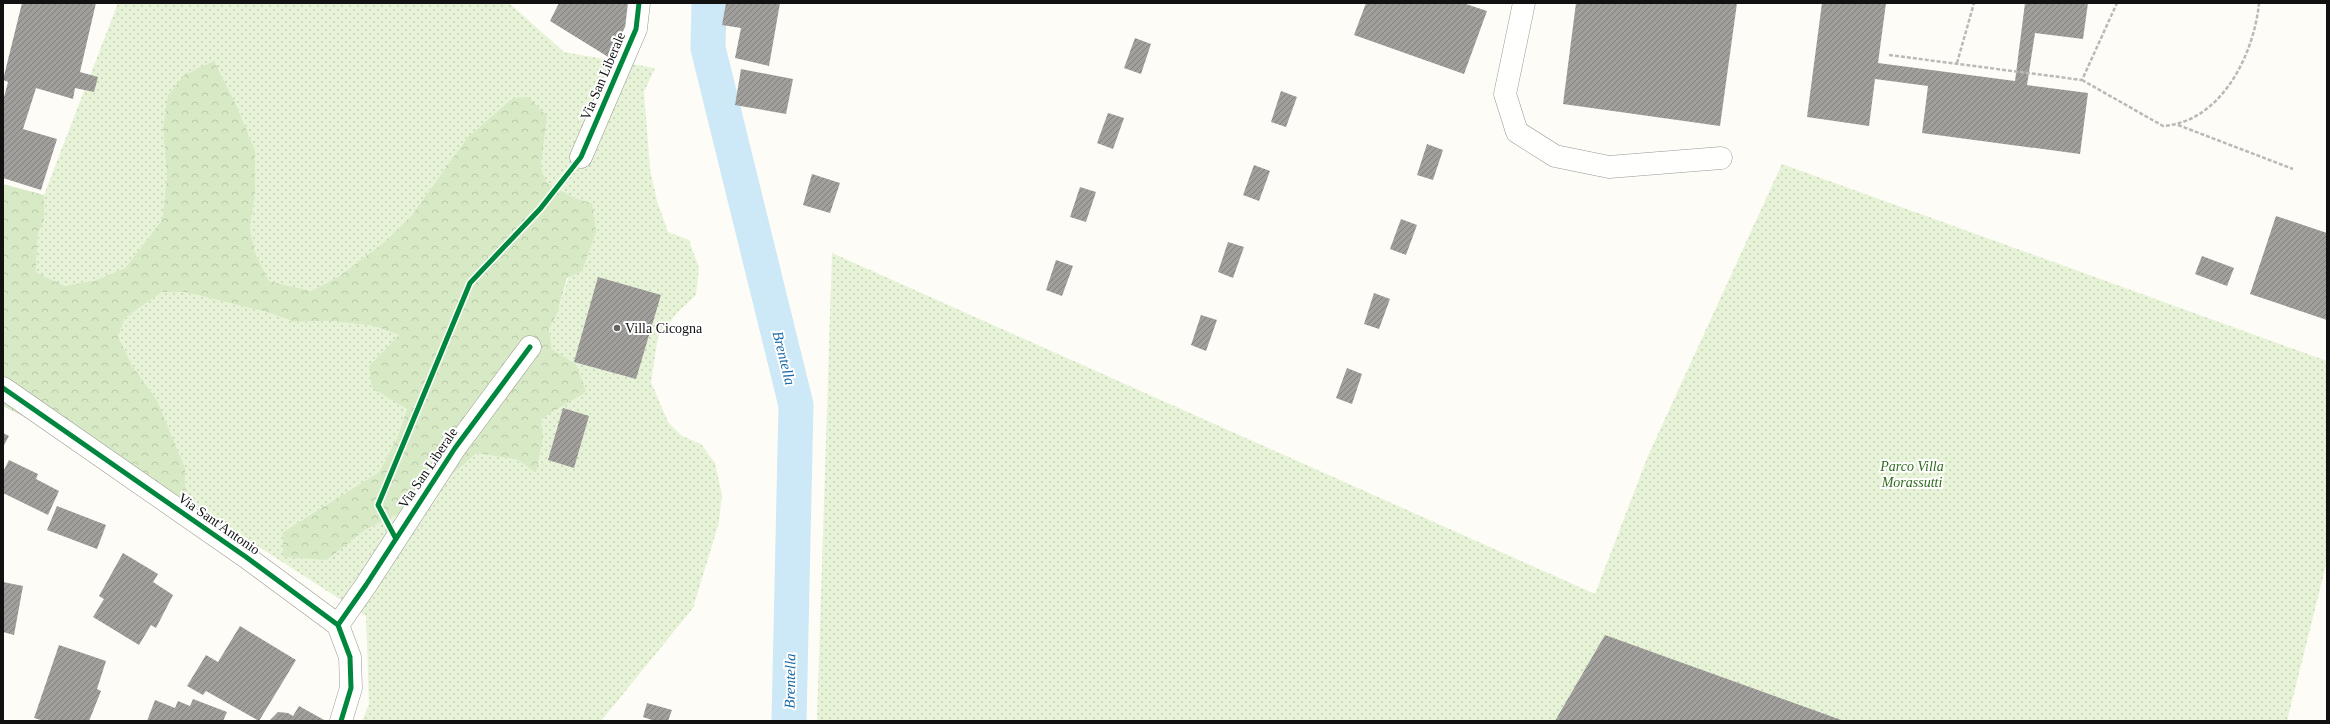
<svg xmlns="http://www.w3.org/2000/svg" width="2330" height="724" viewBox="0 0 2330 724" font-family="'Times New Roman',serif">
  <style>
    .grass { fill: url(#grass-dots) }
    .forest { fill: url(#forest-crowns) }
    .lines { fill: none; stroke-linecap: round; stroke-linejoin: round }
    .canal { stroke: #cde8f7; stroke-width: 35 }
    .building { fill: url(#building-hatch) }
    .minor-casing { stroke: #979795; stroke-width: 23 }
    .path { stroke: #b9b9b8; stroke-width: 2.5; stroke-dasharray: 4 2; stroke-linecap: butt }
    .minor { stroke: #fffffe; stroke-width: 22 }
    .cycleway-casing { stroke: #fff; stroke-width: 8 }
    .cycleway { stroke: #00873e; stroke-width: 5 }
    .poi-dot { fill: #646362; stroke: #fff; stroke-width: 1.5 }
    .labels { text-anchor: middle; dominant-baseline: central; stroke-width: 4; stroke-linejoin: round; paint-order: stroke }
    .street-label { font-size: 14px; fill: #111; stroke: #fff }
    .poi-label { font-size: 14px; fill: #111; stroke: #fff; text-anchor: start }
    .park-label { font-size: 14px; font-style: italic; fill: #2f6b1f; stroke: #fff }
    .water-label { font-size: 15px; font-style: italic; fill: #1768a6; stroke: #fff }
  </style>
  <defs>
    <pattern id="grass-dots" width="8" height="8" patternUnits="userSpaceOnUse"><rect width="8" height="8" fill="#e7f3d7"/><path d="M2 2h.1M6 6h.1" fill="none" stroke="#c5cfb8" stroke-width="1.8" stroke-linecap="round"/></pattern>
    <pattern id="forest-crowns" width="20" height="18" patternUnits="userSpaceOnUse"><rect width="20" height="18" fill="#d8eac5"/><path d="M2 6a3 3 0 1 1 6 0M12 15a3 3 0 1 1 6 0" fill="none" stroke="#b8c8a8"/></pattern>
    <pattern id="building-hatch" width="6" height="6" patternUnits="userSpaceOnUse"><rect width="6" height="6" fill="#a19f9c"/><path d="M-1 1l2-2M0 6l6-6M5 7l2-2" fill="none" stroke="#82807e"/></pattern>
  </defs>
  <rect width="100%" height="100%" fill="#fdfcf7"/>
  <path class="grass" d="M 118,3 L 509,3 L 564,52 L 655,68 L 644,92 L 650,169 L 657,201 L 668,232 L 689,240 L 699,268 L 696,295 L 676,314 L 658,337 L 651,382 L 668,422 L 682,436 L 701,444 L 715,463 L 722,495 L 719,522 L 693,608 L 601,721 L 362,721 L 369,704 L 366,616 L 186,500 L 185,468 L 157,400 L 133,367 L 118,335 L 125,318 L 162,292 L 185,292 L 266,312 L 295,322 L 330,321 L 374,326 L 399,335 L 372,388 L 407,408 L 397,438 L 379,472 L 283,532 L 327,560 L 365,530 L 393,516 L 423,507 L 454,473 L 477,453 L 518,460 L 543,437 L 541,419 L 585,392 L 576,364 L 552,349 L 549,329 L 557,314 L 592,203 L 574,198 L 546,182 L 541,167 L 547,116 L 467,138 L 411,216 L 383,243 L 338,277 L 311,291 L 269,281 L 255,252 L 250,229 L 255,193 L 255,150 L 235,102 L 214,61 L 163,128 L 167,178 L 162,220 L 125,268 L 96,280 L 65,286 L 36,272 L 38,234 L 44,220 L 44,195 Z
    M 1782,164 L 2327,361 L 2327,561 L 2287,721 L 817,721 L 832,253 L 1595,594 L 1648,456 Z"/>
  <path class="forest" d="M 214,61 L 235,102 L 255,150 L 255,193 L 250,229 L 255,252 L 269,281 L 311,291 L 338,277 L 383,243 L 411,216 L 467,138 L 513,98 L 528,97 L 547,116 L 541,167 L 546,182 L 574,198 L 592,203 L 596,232 L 582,271 L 567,278 L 557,314 L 549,329 L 552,349 L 576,364 L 586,392 L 541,419 L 543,437 L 536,473 L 518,460 L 477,453 L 454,473 L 423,507 L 393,516 L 365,530 L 327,560 L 283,557 L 283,532 L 379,472 L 397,438 L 407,409 L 372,388 L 369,366 L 399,335 L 374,326 L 330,321 L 295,322 L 266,312 L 185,292 L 162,292 L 125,318 L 118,336 L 133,367 L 157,400 L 185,468 L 186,500 L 3,406 L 3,184 L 44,195 L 44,220 L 38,234 L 36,272 L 65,286 L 96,280 L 125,268 L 162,220 L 167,178 L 163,128 L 168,96 L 184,75 Z"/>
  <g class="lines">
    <path class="canal" d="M 709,3 L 708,48 L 796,405 L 789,721"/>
  </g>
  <path class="building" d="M 22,3 L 96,3 L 80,72 L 98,77 L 94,92 L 75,88 L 73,99 L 36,88 L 23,129 L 57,139 L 41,190 L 3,178 L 3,101 L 8,82 L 3,80 Z
    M 559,3 L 633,3 L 618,63 L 550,21 Z
    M 726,3 L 780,3 L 769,66 L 735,58 L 741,28 L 722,25 Z
    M 1366,3 L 1463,3 L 1487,11 L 1464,74 L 1354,35 Z
    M 1576,3 L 1737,3 L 1720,126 L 1563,104 Z
    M 1822,3 L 1886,3 L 1878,63 L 2015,81 L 2025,3 L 2088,3 L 2083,39 L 2035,33 L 2027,85 L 2088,93 L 2080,154 L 1922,133 L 1928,86 L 1875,79 L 1869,126 L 1807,117 Z
    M 1135,38 L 1151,44 L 1141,74 L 1124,68 Z
    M 741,69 L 793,79 L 786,114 L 735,105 Z
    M 1281,91 L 1297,97 L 1286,127 L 1271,122 Z
    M 1108,113 L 1124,118 L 1113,149 L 1097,143 Z
    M 1427,144 L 1443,150 L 1433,180 L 1417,175 Z
    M 1254,165 L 1270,171 L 1259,201 L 1243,195 Z
    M 812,174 L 840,183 L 830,213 L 803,205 Z
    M 1080,187 L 1096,192 L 1086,222 L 1070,217 Z
    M 2276,216 L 2327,233 L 2327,320 L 2250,294 Z
    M 1401,219 L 1417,225 L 1406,255 L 1390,249 Z
    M 1228,242 L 1244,247 L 1233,278 L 1218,272 Z
    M 2202,256 L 2234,268 L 2227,286 L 2195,274 Z
    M 1056,260 L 1073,266 L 1062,296 L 1046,290 Z
    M 598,277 L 661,295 L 636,379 L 574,362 Z
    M 1374,293 L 1390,299 L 1379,329 L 1364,324 Z
    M 1201,315 L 1217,320 L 1206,351 L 1191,345 Z
    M 1347,368 L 1362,374 L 1352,404 L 1336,398 Z
    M 563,408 L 589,416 L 574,468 L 548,460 Z
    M 3,433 L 9,436 L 3,447 Z
    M 9,460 L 38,474 L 36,479 L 59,491 L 48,515 L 3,493 L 3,472 Z
    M 57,506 L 106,525 L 97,549 L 47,530 Z
    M 123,553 L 158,574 L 153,582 L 173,595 L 156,628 L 151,625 L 139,645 L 93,617 L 104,599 L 99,596 Z
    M 3,582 L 23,586 L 14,635 L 3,632 Z
    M 240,626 L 296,660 L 259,721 L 206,691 L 203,695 L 187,686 L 206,655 L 218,662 Z
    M 1605,635 L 1844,721 L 1555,721 Z
    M 59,645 L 106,661 L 97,689 L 101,691 L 89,721 L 44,721 L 34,718 Z
    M 193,699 L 227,712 L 223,721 L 147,721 L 155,700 L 175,708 L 178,701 L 190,706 Z
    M 647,703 L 672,710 L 668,721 L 655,721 L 643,717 Z
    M 299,706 L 326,721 L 269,721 L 278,712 L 288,713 L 293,716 Z"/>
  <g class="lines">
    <defs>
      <path id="minor" d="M 1524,3 L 1505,94 L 1517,132 L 1555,156 L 1609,167 L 1721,158
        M 581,157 L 636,29 L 639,3
        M 3,388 L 246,557 L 338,625 L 350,657 L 351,688 L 341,721
        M 338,625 L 366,585 L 455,448 L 530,347"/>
    </defs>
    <use href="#minor" class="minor-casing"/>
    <path class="path" d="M 1889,55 L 2082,80 L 2117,3
      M 1957,63 L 1974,3
      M 2082,80 L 2163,126 C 2221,122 2254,55 2259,3
      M 2178,125 L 2293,169"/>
    <use href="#minor" class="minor"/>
    <defs>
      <path id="cycleway" d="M 3,388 L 246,557 L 338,625 L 350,657 L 351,688 L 341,721
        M 396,539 L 378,505 L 470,283 L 540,209 L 581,157 L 636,29 L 639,3
        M 338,625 L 366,585 L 455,448 L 530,347"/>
    </defs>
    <use href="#cycleway" class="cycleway-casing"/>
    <use href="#cycleway" class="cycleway"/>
  </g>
  <circle class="poi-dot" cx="617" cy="328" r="4"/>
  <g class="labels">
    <g class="street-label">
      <text transform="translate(603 76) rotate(-67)">Via San Liberale</text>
      <text transform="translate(428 468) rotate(-56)">Via San Liberale</text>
      <text transform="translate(219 524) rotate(35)">Via Sant'Antonio</text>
    </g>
    <g class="poi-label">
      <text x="625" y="328">Villa Cicogna</text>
    </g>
    <g class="park-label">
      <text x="1912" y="466">Parco Villa<tspan x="1912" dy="16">Morassutti</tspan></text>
    </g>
    <g class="water-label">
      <text transform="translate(784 358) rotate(76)">Brentella</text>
      <text transform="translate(790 681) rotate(-89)">Brentella</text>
    </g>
  </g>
  <rect width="2330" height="724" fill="none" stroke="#111111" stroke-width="8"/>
</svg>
